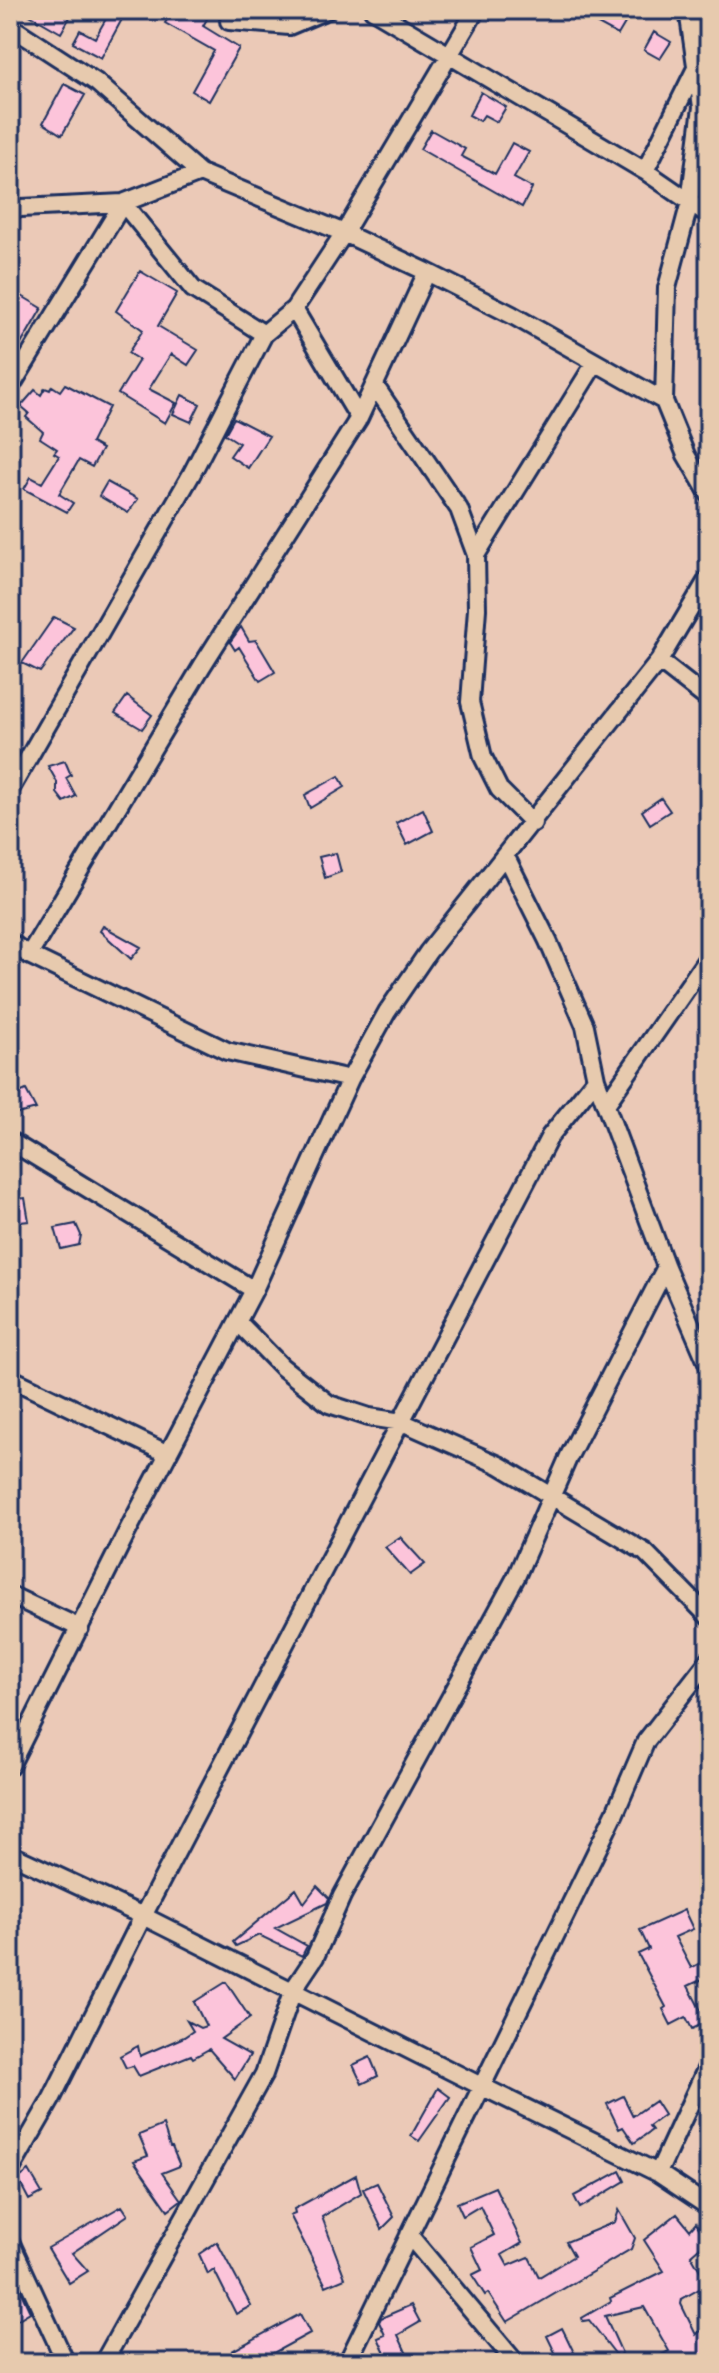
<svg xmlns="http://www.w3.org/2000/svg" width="719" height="2373" viewBox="0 0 719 2373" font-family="'Architects Daughter',sans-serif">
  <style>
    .building { fill: #fcc4da; stroke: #1b2f5e; stroke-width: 2 }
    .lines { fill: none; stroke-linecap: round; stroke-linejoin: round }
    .minor-casing { stroke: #1b2f5e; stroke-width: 22 }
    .minor { stroke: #e7caae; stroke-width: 16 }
  </style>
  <rect width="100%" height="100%" fill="#ebc9b7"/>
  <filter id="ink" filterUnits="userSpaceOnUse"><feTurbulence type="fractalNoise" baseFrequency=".0125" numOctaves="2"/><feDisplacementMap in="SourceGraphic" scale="16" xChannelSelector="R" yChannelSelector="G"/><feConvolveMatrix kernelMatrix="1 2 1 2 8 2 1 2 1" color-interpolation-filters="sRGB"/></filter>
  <g filter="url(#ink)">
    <path class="building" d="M 21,10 L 74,10 L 61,33 Z
      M 111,10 L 127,10 L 101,58 L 73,43 L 80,30 L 95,38 Z
      M 148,10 L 212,10 L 203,26 L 239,48 L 209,101 L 192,91 L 214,51 L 165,23 L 167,20 Z
      M 572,10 L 624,10 L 622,14 L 628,18 L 618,35 Z
      M 654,32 L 671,42 L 660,59 L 644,50 Z
      M 64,84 L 85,95 L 62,135 L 43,123 Z
      M 481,92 L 506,107 L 497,122 L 484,115 L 480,121 L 469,115 Z
      M 431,130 L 465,149 L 461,156 L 495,174 L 512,143 L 529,152 L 514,178 L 532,188 L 522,207 L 420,149 Z
      M 140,271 L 177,293 L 158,326 L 198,350 L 188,365 L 171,354 L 149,389 L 176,403 L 165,423 L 118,394 L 139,360 L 128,353 L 143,330 L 116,311 Z
      M 10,289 L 42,308 L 10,363 L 10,324 L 17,312 L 10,308 Z
      M 65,384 L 109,407 L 91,443 L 102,449 L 92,467 L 79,460 L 59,494 L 73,503 L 67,512 L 24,489 L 31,477 L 42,483 L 59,456 L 54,453 L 57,449 L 40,438 L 43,432 L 26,417 L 29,413 L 21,406 L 35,390 L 41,395 L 45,388 L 50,390 L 52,386 L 60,391 Z
      M 182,395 L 200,404 L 191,422 L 173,414 Z
      M 234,418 L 269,436 L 248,468 L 230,456 L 239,443 L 225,434 Z
      M 107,482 L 138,499 L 128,513 L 99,496 Z
      M 54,617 L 74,627 L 40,672 L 22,663 Z
      M 241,627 L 249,641 L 256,640 L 275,672 L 260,681 L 239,647 L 235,650 L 230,642 Z
      M 127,696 L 152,715 L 142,729 L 115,713 Z
      M 65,761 L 71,775 L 66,778 L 76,796 L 64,802 L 57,793 L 57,782 L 48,766 Z
      M 339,776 L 345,787 L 310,808 L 305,795 Z
      M 661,798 L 670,811 L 650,824 L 642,811 Z
      M 423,809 L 433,831 L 407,845 L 396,823 Z
      M 336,853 L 341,872 L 325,878 L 319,857 Z
      M 103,926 L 141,947 L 131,959 L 100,931 Z
      M 26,1090 L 36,1109 L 10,1116 L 10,1097 Z
      M 25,1198 L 29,1221 L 10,1223 L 10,1200 Z
      M 76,1224 L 81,1235 L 79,1245 L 61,1249 L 55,1228 Z
      M 400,1537 L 425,1564 L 410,1575 L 385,1547 Z
      M 317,1886 L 329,1898 L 327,1903 L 275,1928 L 307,1946 L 302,1956 L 259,1935 L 236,1946 L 233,1942 L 296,1889 L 304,1903 Z
      M 684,1910 L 693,1929 L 675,1937 L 691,1968 L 704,1961 L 709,1970 L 709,1976 L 688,1986 L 707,2022 L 692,2029 L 686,2017 L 671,2025 L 663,2009 L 666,2007 L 638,1954 L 649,1949 L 640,1930 Z
      M 226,1982 L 250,2018 L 221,2039 L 250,2055 L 235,2079 L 209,2049 L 193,2058 L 191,2055 L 139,2076 L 133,2066 L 126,2068 L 120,2056 L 138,2046 L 140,2056 L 184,2037 L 193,2031 L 187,2021 L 200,2028 L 206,2026 L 194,2002 Z
      M 370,2057 L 378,2076 L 362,2084 L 353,2065 Z
      M 438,2088 L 450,2097 L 419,2141 L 411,2136 Z
      M 623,2096 L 633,2116 L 655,2101 L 664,2115 L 649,2126 L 652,2130 L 634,2143 L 623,2127 L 619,2129 L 607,2104 Z
      M 163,2125 L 170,2147 L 172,2147 L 180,2166 L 162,2173 L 181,2200 L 168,2210 L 134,2161 L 148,2156 L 139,2135 Z
      M 29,2171 L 42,2193 L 29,2200 L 18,2179 Z
      M 620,2171 L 625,2181 L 580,2208 L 574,2196 Z
      M 356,2175 L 361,2193 L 322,2217 L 345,2278 L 326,2286 L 290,2215 L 295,2213 L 294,2209 Z
      M 377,2183 L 394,2217 L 382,2229 L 363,2189 Z
      M 495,2187 L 522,2243 L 502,2255 L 508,2266 L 529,2257 L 539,2277 L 574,2256 L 566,2242 L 615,2222 L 619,2210 L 635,2238 L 631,2249 L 507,2322 L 488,2293 L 485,2295 L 472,2275 L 482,2270 L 471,2247 L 494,2235 L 480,2206 L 463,2216 L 457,2203 Z
      M 122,2206 L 128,2215 L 72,2253 L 88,2271 L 69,2283 L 48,2248 Z
      M 677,2214 L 690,2230 L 696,2223 L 707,2241 L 691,2255 L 708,2284 L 682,2299 L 681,2304 L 696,2335 L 709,2324 L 709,2350 L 693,2363 L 646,2363 L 669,2351 L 644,2307 L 605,2316 L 622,2353 L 617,2356 L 589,2320 L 583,2321 L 582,2318 L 611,2301 L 610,2298 L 664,2271 L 644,2240 Z
      M 217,2242 L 251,2306 L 236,2314 L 214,2270 L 208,2274 L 199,2254 Z
      M 10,2269 L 30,2312 L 10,2324 Z
      M 411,2305 L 420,2322 L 398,2335 L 411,2363 L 390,2363 L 378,2338 L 385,2335 L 379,2322 L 381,2318 Z
      M 300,2314 L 310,2333 L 255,2363 L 239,2363 L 232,2351 Z
      M 562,2328 L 565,2334 L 579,2363 L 560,2363 L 547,2336 Z"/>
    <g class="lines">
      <defs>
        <path id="minor" d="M 373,10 L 645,171 L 709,215
          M 688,10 L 702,107 L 690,202 L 667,288 L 664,401 L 686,455 L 709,494
          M 229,21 L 289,26 L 327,10
          M 10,26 L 96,82 L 200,173 L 344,233 L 427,272 L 512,315 L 664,401
          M 645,171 L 709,42
          M 10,206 L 21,208 L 123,203 L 193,289 L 264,334
          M 294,309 L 359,418
          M 375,386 L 459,509 L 476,555 L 477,609 L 470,702 L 483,757 L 499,789 L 533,823
          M 10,388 L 123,203 L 200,173
          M 476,555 L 595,363
          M 659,661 L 709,700
          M 10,790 L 191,475 L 264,334 L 294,309 L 344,233 L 476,10
          M 506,857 L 548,941 L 585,1026 L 596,1079 L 666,1267 L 709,1367
          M 10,942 L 29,955 L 227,1051 L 350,1079
          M 29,955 L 202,666 L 359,418 L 427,272
          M 596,1079 L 550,1136 L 143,1916 L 481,2086 L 658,2173 L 709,2207
          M 607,1103 L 709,956
          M 10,1141 L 254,1290
          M 238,1322 L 282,1367 L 329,1404 L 369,1417 L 402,1422 L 499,1465 L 645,1552 L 709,1617
          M 10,1378 L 168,1454
          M 10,1595 L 80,1628
          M 10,1766 L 127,1532 L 254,1290 L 350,1079 L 387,1012 L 428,952 L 659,661 L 709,577
          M 10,1854 L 143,1916 L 52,2098 L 10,2171
          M 658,2173 L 709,2063
          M 409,2235 L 516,2363
          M 10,2241 L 66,2363
          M 103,2363 L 264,2074 L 293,1990 L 315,1957 L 342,1896 L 516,1577 L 569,1456 L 666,1267
          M 347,2363 L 615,1813 L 646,1741 L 709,1660"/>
      </defs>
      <use href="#minor" class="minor-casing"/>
      <use href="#minor" class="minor"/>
    </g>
  </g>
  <rect width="719" height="2373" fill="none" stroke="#e7caae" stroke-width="40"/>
  <rect x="20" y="20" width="679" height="2333" fill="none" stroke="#1b2f5e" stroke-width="3" filter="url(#ink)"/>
</svg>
